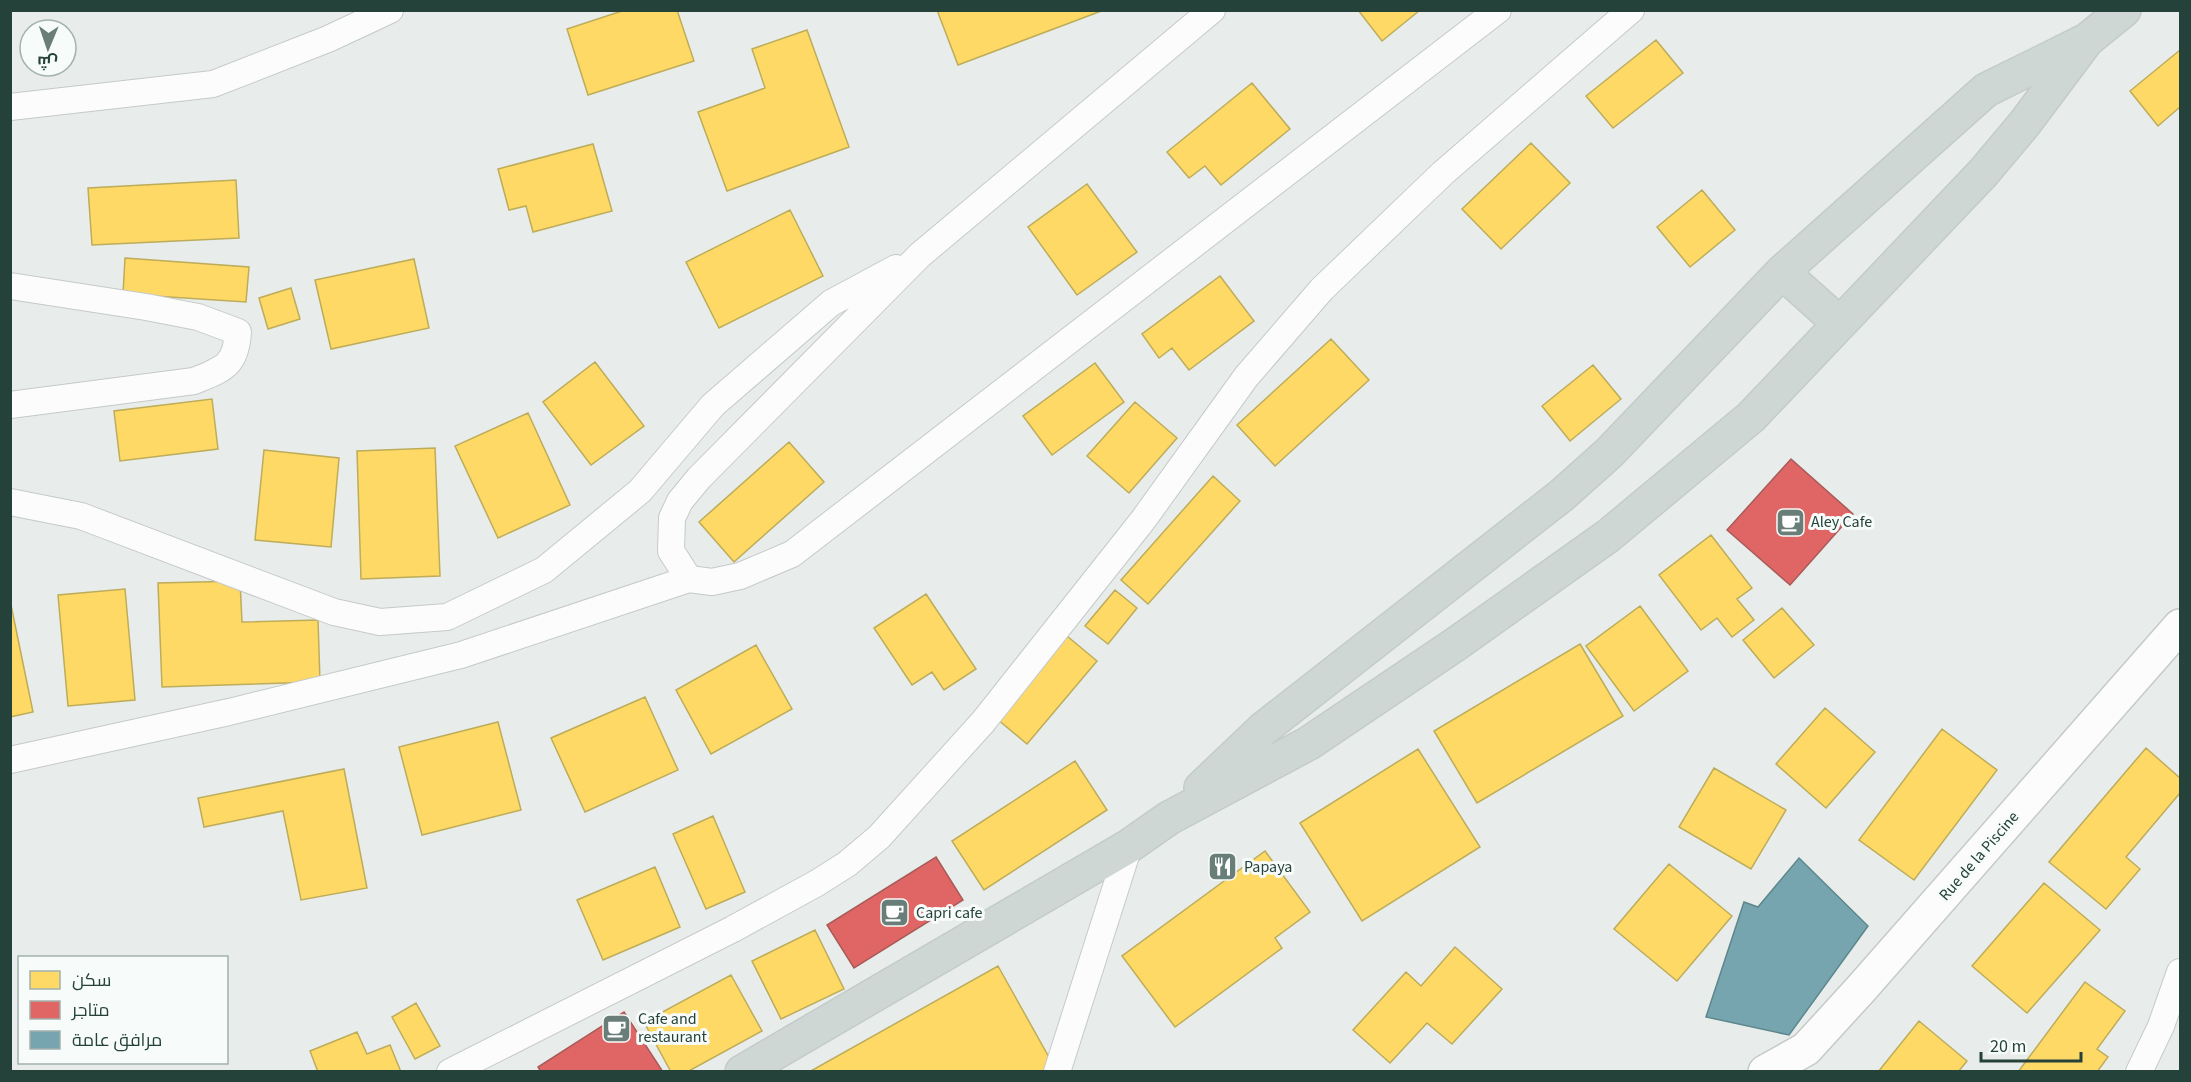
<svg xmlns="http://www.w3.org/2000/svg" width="2191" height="1082" viewBox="0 0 2191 1082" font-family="'Source Sans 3',Cairo,sans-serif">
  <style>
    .homes { fill: #ffd966; stroke: #bdac59; stroke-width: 1.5 }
    .shops { fill: #e06666; stroke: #a85b59; stroke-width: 1.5 }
    .public { fill: #76a5af; stroke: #5d878c; stroke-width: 1.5 }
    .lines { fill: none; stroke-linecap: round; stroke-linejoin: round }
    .minor-casing { stroke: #c5cac8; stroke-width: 28 }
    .tertiary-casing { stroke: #c5cac8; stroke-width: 36 }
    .primary-casing { stroke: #c3ccc9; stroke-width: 36 }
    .minor { stroke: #fcfcfc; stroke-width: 26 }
    .tertiary { stroke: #fcfcfc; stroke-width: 33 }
    .primary { stroke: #cfd7d5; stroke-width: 33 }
    .labels { text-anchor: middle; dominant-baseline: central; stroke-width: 6; stroke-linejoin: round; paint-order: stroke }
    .poi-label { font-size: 16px; fill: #24423a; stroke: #f7fbf9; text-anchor: start }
    .street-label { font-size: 16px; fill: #24423a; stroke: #f7fbf9 }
  </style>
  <rect width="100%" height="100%" fill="#e8edeb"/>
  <path class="homes" d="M 625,10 L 677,10 L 694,61 L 588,95 L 567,29 Z
    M 937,10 L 1104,10 L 958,65 Z
    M 1358,10 L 1420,10 L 1382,41 Z
    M 807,30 L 849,147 L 727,191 L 698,112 L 765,88 L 752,49 Z
    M 1656,40 L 1683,73 L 1613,128 L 1586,96 Z
    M 2180,50 L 2180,107 L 2158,126 L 2130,91 Z
    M 1252,83 L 1290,129 L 1221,185 L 1205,166 L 1189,178 L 1167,152 Z
    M 1531,143 L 1570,183 L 1501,249 L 1462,209 Z
    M 593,144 L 612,211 L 533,232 L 526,206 L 509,210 L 498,169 Z
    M 236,180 L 239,238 L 92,245 L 88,188 Z
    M 1087,184 L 1137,252 L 1077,295 L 1028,227 Z
    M 1702,190 L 1735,230 L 1690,267 L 1657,227 Z
    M 790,210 L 823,276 L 719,328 L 686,262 Z
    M 125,258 L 249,267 L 246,302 L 123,294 Z
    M 414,259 L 429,328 L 331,349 L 315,280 Z
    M 1220,276 L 1254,321 L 1189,370 L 1172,348 L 1159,358 L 1142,334 Z
    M 291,288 L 300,319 L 268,329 L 259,298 Z
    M 1331,339 L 1369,380 L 1275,466 L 1237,425 Z
    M 595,362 L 644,426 L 591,465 L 543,402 Z
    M 1095,363 L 1124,402 L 1052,455 L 1023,416 Z
    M 1593,365 L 1621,399 L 1570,441 L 1542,406 Z
    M 212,399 L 218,449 L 120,461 L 114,411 Z
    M 1135,402 L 1177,438 L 1129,493 L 1087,456 Z
    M 528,413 L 570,505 L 498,538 L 455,446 Z
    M 789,442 L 824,482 L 734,562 L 699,522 Z
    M 435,448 L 440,576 L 361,579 L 357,451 Z
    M 264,450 L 339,458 L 331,547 L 255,540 Z
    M 1213,476 L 1240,501 L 1148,604 L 1121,580 Z
    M 1711,535 L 1752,588 L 1737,599 L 1754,620 L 1732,637 L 1717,618 L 1701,630 L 1659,575 Z
    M 240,581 L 242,622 L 318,620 L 320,682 L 162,687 L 158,583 Z
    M 125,589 L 135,700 L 68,706 L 58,595 Z
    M 1115,590 L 1137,608 L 1108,644 L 1085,626 Z
    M 926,594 L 976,669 L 944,690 L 932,672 L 912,685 L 874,628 Z
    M 11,605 L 33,712 L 10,717 L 10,606 Z
    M 1640,606 L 1688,671 L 1634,711 L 1586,646 Z
    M 1782,608 L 1814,645 L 1774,678 L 1743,640 Z
    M 1067,636 L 1097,661 L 1027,744 L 997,719 Z
    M 1580,644 L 1623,716 L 1477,803 L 1434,731 Z
    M 756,645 L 792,709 L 711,754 L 676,690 Z
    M 645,697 L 678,770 L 585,812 L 551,738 Z
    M 1825,708 L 1875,752 L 1826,808 L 1776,764 Z
    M 498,722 L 521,810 L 422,835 L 399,747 Z
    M 1942,729 L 1997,770 L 1914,880 L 1859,840 Z
    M 2146,748 L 2180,778 L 2180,793 L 2126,857 L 2140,869 L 2106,909 L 2049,862 Z
    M 1418,749 L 1480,847 L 1362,921 L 1300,823 Z
    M 1075,761 L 1107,810 L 984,890 L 952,841 Z
    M 1714,768 L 1786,810 L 1751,869 L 1679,827 Z
    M 344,769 L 367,888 L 301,900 L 283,811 L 204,827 L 198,798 Z
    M 713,816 L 745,892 L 706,909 L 673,834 Z
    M 1265,851 L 1310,912 L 1275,938 L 1282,948 L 1175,1027 L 1122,956 Z
    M 1669,864 L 1732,916 L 1677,981 L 1614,929 Z
    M 655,867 L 680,927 L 603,960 L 577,900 Z
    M 2044,883 L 2100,930 L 2027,1013 L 1972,966 Z
    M 815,930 L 844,989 L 781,1019 L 752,961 Z
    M 1455,947 L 1502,989 L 1452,1044 L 1427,1023 L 1390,1063 L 1353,1030 L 1406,972 L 1421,986 Z
    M 998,966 L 1055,1068 L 1049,1072 L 809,1072 Z
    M 731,975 L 762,1031 L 687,1072 L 671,1072 L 644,1022 Z
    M 2085,982 L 2125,1011 L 2097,1049 L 2108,1057 L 2097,1072 L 2018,1072 Z
    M 416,1003 L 440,1046 L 415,1059 L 392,1017 Z
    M 1919,1021 L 1967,1061 L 1958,1072 L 1878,1072 Z
    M 357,1032 L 367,1054 L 390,1045 L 401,1072 L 318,1072 L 310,1051 Z"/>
  <path class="shops" d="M 1791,459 L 1853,514 L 1790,585 L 1727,530 Z
    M 936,857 L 963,900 L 854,968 L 827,925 Z
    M 624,1012 L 663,1072 L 541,1072 L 538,1067 Z"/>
  <path class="public" d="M 1799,858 L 1868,926 L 1789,1035 L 1706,1017 L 1744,902 L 1758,907 Z"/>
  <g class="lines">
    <defs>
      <path id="minor" d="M 1212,10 L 920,255 L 699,478 L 680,501 L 672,518 L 671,551 L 689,579 L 712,582 L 740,576 L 792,554 L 1498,10
        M 10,107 L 213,84 L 328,39 L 390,10
        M 10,286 L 146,307 L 198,317 L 238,332 C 236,366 223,369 194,381 L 10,405
        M 10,502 L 81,516 L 334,612 L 380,622 L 447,617 L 544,570 L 640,491 L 713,405 L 831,303 L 896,268
        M 10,760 L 229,712 L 461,655 L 689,579
        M 450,1072 L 733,929 L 817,883 L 847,864 L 879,837 L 983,722 L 1143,520 L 1246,377 L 1322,289 L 1443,173 L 1631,10
        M 1057,1072 L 1129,846
        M 2139,1072 L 2161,1026 L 2180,972"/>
      <path id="tertiary" d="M 1765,1072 L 1806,1049 L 1860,990 L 2180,626"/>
      <path id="primary" d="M 1782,272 L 1839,323
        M 1201,788 L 1263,729 L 1562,495 L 1609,453 L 1782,272 L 1986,90 L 2087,40 L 2124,10
        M 742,1072 L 1129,846 L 1169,818 L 1309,743 L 1456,644 L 1608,536 L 1751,417 L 1983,173 L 2025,123 L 2087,40"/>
    </defs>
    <use href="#minor" class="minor-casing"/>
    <use href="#tertiary" class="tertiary-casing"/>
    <use href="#primary" class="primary-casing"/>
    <use href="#minor" class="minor"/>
    <use href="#tertiary" class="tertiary"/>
    <use href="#primary" class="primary"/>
  </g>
  <defs>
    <symbol id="cafe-square" viewBox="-11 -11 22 22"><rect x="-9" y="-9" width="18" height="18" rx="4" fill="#697e78" stroke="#f7fbf9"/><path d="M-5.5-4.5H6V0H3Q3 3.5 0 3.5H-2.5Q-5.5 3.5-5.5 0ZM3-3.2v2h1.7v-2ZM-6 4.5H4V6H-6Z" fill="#fff"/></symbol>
    <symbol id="restaurant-square" viewBox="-11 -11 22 22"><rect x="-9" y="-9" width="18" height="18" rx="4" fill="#697e78" stroke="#f7fbf9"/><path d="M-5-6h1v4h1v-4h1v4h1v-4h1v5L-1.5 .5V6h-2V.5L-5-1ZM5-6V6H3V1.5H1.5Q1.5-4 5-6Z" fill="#fff"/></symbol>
  </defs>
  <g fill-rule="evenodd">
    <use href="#cafe-square" x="1774" y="506" width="33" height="33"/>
    <use href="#restaurant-square" x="1206" y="850" width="33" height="33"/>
    <use href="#cafe-square" x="878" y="896" width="33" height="33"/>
    <use href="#cafe-square" x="600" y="1012" width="33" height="33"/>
  </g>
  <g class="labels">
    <g class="poi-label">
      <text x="1811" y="522">Aley Cafe</text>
      <text x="1244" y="867">Papaya</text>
      <text x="916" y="913">Capri cafe</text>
      <text x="638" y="1019">Cafe and<tspan x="638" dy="18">restaurant</tspan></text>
    </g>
    <g class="street-label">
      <text transform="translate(1979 856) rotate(-49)">Rue de la Piscine</text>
    </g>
  </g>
  <rect width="2191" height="1082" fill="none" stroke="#24423a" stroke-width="24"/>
  <rect x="18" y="956" width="210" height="108" fill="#f7fbf9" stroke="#a3b1ad" stroke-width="1.5"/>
  <rect x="30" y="971" width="30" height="18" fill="#ffd966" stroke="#a3b1ad" stroke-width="1.5"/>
  <text x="72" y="986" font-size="18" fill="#24423a">سكن</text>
  <rect x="30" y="1001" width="30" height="18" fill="#e06666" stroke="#a3b1ad" stroke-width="1.5"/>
  <text x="72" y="1016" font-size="18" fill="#24423a">متاجر</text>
  <rect x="30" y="1031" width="30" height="18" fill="#76a5af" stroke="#a3b1ad" stroke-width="1.5"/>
  <text x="72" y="1046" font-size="18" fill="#24423a">مرافق عامة</text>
  <g transform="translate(48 48) rotate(182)"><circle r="28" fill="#f7fbf9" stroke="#a3b1ad" stroke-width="1.5"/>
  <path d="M0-4.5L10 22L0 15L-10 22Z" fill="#697e78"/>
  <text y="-9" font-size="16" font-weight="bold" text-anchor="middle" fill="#24423a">ش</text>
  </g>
  <path d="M1981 1052v9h100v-9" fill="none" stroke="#24423a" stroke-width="3"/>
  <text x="1990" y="1052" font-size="18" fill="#24423a" stroke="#f7fbf9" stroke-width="4.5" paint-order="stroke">20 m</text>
</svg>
